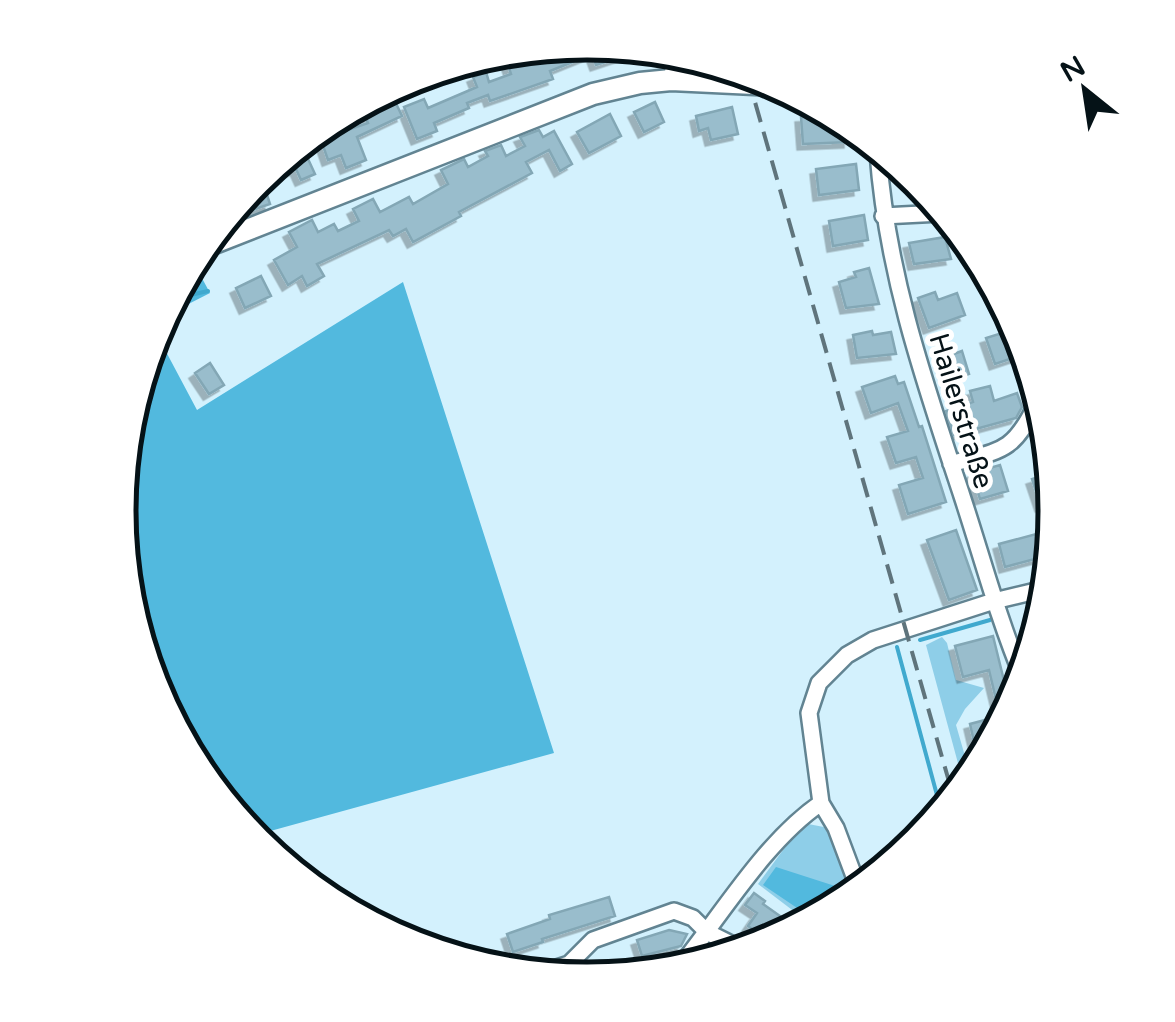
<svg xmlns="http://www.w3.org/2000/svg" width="1175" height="1022" viewBox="0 0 1175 1022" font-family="'Varela Round',sans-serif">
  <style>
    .green { fill: #8ecee8 }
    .forest { fill: #52b9de }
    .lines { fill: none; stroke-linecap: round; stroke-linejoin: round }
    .stream { stroke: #40a9ce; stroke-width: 4 }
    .building { fill: #99bdcc; stroke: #83a7b5; stroke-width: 2.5; filter: url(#shadow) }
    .street-casing { stroke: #628492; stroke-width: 20 }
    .secondary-casing { stroke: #628492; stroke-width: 25 }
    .street { stroke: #fff; stroke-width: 15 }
    .secondary { stroke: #fff; stroke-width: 20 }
    .rail { stroke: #5f747c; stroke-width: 4; stroke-dasharray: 20 10; stroke-linecap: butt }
    .labels { text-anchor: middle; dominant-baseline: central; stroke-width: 10; stroke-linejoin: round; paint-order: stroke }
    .street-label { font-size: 28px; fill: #051217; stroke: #fff }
    .rim { fill: none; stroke: #051217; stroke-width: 5 }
  </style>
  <defs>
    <filter id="shadow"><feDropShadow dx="-5.5" dy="5.5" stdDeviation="0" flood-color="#0004"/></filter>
  </defs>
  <rect width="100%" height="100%" fill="#d3f1fd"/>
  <path class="green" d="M 942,637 L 947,643 L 956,680 L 984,688 L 965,709 L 956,725 L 967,763 L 972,762 L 962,778 L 926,645 Z
    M 803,823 L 829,828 L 853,887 L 804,919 L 758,884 Z"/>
  <path class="forest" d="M 197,269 L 210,293 L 165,316 Z
    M 403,282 L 554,753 L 252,836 L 154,690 L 119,510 L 155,331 L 197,410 Z
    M 776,867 L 835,886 L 846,884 L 848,890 L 809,916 L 763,885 Z"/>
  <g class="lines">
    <path class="stream" d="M 685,68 L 695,64
      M 177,298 L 208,291
      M 920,640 L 990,620
      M 897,647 L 941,810"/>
  </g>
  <path class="building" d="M 588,42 L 635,52 L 596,65 L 592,54 L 550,71 L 553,79 L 490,101 L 488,95 L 467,103 L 469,108 L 434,123 L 437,131 L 417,139 L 404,107 L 424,99 L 428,108 L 477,87 L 473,77 L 486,72 L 489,82 L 511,74 L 506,59 Z
    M 390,91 L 402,116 L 357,137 L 366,160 L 346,168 L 341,155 L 328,160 L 320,137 L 342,122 L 345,131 L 368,123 L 362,109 Z
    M 655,102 L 664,122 L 644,132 L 634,112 Z
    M 732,107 L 738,134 L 711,140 L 708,128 L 699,131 L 696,116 Z
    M 610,114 L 621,136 L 589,153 L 577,132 Z
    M 824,116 L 849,133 L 849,142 L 803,144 L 801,117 Z
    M 539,130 L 543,137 L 554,131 L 572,164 L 560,171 L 549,150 L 526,162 L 532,173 L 459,212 L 461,216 L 413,242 L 406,229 L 393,236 L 389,230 L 317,264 L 324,276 L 307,286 L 302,276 L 288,285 L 274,260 L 297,247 L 289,232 L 312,220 L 318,232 L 334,224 L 338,231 L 359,221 L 353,209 L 373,199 L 380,212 L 409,197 L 413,204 L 448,184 L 441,170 L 464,159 L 468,167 L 488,156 L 485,151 L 501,145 L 506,156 L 525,146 L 520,137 Z
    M 303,148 L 315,174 L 301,180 L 296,169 L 286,174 L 281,163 Z
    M 856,164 L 859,190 L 819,195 L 816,169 Z
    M 266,173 L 270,184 L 264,186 L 270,204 L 249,211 L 244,198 L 257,179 Z
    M 864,215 L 868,240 L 833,246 L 829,221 Z
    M 945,237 L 951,259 L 914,264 L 909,243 Z
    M 869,268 L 879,304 L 846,308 L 839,282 L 856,277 L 854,272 Z
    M 261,276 L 271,296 L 245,308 L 236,288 Z
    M 935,292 L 938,300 L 957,293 L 965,315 L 929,328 L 918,298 Z
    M 1018,328 L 1025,354 L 995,364 L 986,338 Z
    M 872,331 L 873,335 L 891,332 L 896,354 L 857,358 L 853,335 Z
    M 962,351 L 969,374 L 948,381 L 940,359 Z
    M 210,363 L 224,385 L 209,394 L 195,373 Z
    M 895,376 L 898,384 L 904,382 L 919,427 L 922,426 L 946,502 L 908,514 L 899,485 L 923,478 L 916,457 L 896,463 L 887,437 L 908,431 L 898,403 L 871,413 L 862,387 Z
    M 990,386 L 994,401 L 1017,393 L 1022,407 L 1016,418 L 954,435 L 946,411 L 973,402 L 970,391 Z
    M 1000,465 L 1008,491 L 980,499 L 972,473 Z
    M 1048,474 L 1054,502 L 1041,506 L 1032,479 Z
    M 956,530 L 977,590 L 949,600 L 927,540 Z
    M 1040,533 L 1046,556 L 1005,567 L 999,544 Z
    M 993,636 L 1010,705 L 985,743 L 975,746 L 970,724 L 1000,716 L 989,670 L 963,677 L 955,646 Z
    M 754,893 L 765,901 L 763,904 L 794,926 L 770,942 L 748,926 L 757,913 L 745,905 Z
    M 609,897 L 615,916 L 542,939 L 543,942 L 513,952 L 507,934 L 550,919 L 549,915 Z
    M 669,930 L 687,934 L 681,946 L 642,956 L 637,940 Z"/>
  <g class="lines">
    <defs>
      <path id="street" d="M 671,80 L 675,60
        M 878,153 C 887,274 924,381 962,496 C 982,557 998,618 1023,678
        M 234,213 L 242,232
        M 883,216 L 941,213
        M 951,464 C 999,450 1012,454 1035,407
        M 857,884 L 836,828 L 821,803 L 809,713 L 819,683 L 847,655 L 873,640 L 994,601 L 1040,590
        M 685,960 C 725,909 768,839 821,803
        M 547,971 L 569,964 L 593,940 L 674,911 L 693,918 L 707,932 L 741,949"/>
      <path id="secondary" d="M 214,243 L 593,94 L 640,83 L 671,80 L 777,85"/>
    </defs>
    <use href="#street" class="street-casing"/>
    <use href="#secondary" class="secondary-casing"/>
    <use href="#street" class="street"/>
    <use href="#secondary" class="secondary"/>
    <path class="rail" d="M 747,74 L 952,792"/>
  </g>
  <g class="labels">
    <g class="street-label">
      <text transform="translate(961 411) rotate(73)">Hailerstraße</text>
    </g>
  </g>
  <path d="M0 0H1175V1022H0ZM136 511a451 451 0 1 1 902 0a451 451 0 1 1-902 0Z" fill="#fff" fill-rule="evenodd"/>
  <path class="rim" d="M136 511a451 451 0 1 1 902 0a451 451 0 1 1-902 0Z"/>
  <g transform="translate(1085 90) rotate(330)" stroke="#ffffff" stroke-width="8" paint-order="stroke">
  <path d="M0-8L18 38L0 25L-18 38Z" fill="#051217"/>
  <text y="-15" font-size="28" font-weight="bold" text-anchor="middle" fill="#051217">N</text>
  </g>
</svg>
